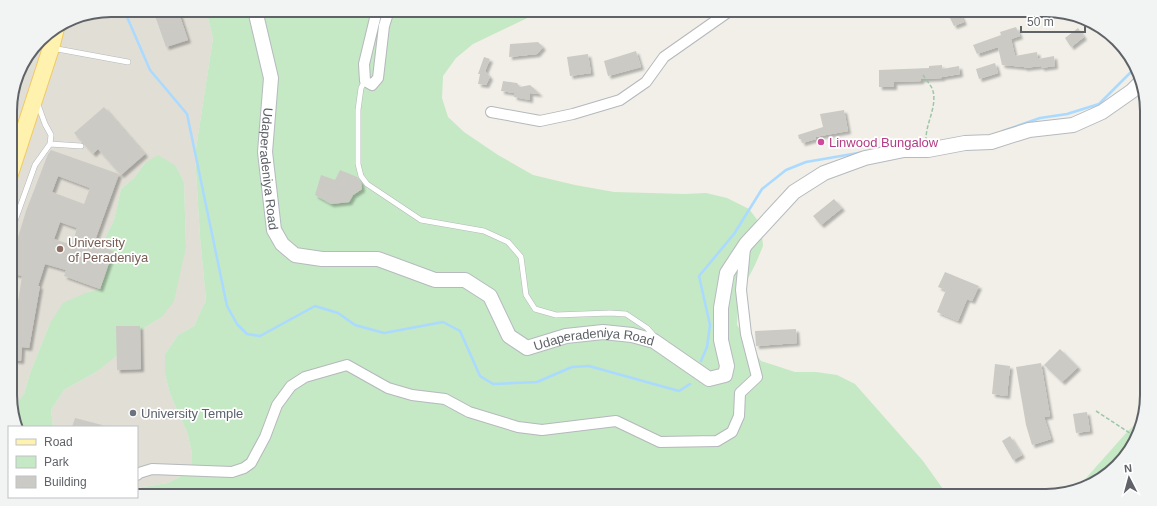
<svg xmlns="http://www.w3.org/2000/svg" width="1157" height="506" viewBox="0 0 1157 506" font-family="Helvetica,sans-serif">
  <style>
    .education { fill: #e1ded6 }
    .green { fill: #c5e8c5 }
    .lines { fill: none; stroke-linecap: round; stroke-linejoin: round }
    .stream { stroke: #aadaff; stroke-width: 2.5 }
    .building { fill: #cccac5; fill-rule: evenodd; filter: url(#shadow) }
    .lane-casing { stroke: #b5b8bc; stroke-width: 6 }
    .street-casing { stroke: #b5b8bc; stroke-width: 12 }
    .secondary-casing { stroke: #b6babf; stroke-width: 16 }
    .primary-casing { stroke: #f2c960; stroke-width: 18 }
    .path { stroke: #9cc7a9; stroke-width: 1.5; stroke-dasharray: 4 2; stroke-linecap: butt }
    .lane { stroke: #fff; stroke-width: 5 }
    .street { stroke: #fff; stroke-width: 10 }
    .secondary { stroke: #fff; stroke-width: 14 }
    .primary { stroke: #fff2af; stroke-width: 16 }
    .hotel-dot { fill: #d1479c; stroke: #fff; stroke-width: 1.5 }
    .education-dot { fill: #8d6e63; stroke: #fff; stroke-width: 1.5 }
    .worship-dot { fill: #6b7280; stroke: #fff; stroke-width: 1.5 }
    .labels { text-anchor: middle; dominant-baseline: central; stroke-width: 3.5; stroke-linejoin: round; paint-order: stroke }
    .hotel-label { font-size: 13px; fill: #b23c85; stroke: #fff; text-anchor: start }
    .street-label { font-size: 13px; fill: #5f6368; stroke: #fff }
    .education-label { font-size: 13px; fill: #785e54; stroke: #fff; text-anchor: start }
    .worship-label { font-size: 13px; fill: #5b616d; stroke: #fff; text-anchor: start }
    .rim { fill: none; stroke: #5f6368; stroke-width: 2 }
  </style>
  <defs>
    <filter id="shadow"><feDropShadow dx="3" dy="3" stdDeviation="1" flood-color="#0004"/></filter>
  </defs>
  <rect width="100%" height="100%" fill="#f1efe8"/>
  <path class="education" d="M 111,10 L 206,10 L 213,38 L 195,155 L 200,237 L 206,300 L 194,326 L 178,335 L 165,354 L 165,374 L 170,394 L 187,432 L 192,453 L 192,470 L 168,483 L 137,488 L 137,427 L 53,427 L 51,410 L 64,390 L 96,372 L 127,340 L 144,328 L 162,317 L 186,247 L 184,182 L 176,166 L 145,163 L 134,178 L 121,189 L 114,220 L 101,246 L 113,251 L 100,289 L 88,292 L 50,323 L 30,373 L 24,394 L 12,411 L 11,408 L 10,105 L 20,67 L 44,35 L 73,18 Z"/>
  <path class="green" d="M 206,10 L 544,10 L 473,44 L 456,58 L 443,76 L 442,98 L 448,117 L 464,132 L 498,155 L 533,175 L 575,185 L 614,192 L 685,194 L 706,193 L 727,198 L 749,209 L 761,225 L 763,246 L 755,265 L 745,284 L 738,304 L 737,325 L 761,361 L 795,372 L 816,372 L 837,375 L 855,384 L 923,461 L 948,496 L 137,496 L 137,488 L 168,483 L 192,470 L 192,453 L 187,432 L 170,394 L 165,374 L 165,354 L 178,335 L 194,326 L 206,300 L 200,237 L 195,155 L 213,38 Z
    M 158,155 L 176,166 L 184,182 L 186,247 L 174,301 L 162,317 L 144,328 L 127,340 L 115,357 L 96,372 L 64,390 L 51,410 L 53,427 L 19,427 L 12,410 L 24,394 L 30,373 L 50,323 L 63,303 L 88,292 L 100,289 L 113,251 L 101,246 L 114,220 L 121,189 L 134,178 L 145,163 Z
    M 1143,417 L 1139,433 L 1107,475 L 1079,486 L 1127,432 Z"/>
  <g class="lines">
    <path class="stream" d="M 124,10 L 150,70 L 187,114 L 227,306 L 237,324 L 247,334 L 260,336 L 315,306 L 338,313 L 355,325 L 384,333 L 443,322 L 460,331 L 480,376 L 493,384 L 537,382 L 572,367 L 589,366 L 679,391 L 690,384
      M 1003,131 L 1040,118 L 1067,114 L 1099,104 L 1134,69
      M 701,361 L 707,347 L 710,325 L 699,276 L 734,234 L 762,189 L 786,170 L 806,162 L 864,152"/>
  </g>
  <path class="building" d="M 153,10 L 178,10 L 188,40 L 166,47 Z
    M 951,10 L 958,10 L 964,22 L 954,26 L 947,12 Z
    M 1016,27 L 1020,36 L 1011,39 L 1015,56 L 1037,52 L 1038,59 L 1054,56 L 1055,66 L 1041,68 L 1041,66 L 1024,68 L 1024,67 L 1002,65 L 998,47 L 977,54 L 973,45 L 1001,35 L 1000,32 Z
    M 1078,28 L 1084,37 L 1071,47 L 1065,38 Z
    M 538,42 L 543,47 L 537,54 L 509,57 L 510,44 Z
    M 636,51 L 641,67 L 608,76 L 604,61 Z
    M 588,54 L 591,73 L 570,76 L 567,57 Z
    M 484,57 L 490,59 L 485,71 L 490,77 L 486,85 L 478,84 L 480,74 L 478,74 Z
    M 995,63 L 998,73 L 979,79 L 976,69 Z
    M 942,65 L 942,69 L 959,66 L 960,74 L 942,77 L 942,78 L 921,79 L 921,81 L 894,82 L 894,87 L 879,87 L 879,70 L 929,68 L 929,66 Z
    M 503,81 L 517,83 L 520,87 L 530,85 L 540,94 L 530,93 L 530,100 L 514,97 L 514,93 L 501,91 Z
    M 104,107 L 145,154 L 121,175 L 98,149 L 93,154 L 74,133 Z
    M 844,110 L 848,131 L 815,137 L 816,139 L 802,143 L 801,139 L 799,139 L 798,135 L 823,127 L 820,114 Z
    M 51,150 L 119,174 L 94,243 L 113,251 L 100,289 L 64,276 L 66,270 L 45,264 L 38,286 L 40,286 L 29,348 L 22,347 L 21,361 L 11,360 L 11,307 L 17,308 L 22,276 L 11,273 L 11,260 L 26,211 L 48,154 ZM 58,176 L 90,188 L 84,204 L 52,192 ZM 60,222 L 77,228 L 72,245 L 54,239 Z
    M 340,170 L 357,177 L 361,182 L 362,189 L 353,195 L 349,202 L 331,204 L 315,195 L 321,175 L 335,180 Z
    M 834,199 L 842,208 L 821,225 L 813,216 Z
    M 945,272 L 979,286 L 972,301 L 967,299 L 958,321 L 937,312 L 946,290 L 938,287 Z
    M 116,326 L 140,326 L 141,369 L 117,370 Z
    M 796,329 L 797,343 L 756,346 L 755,331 Z
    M 1060,349 L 1078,367 L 1062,382 L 1044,365 Z
    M 1041,363 L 1050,416 L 1044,417 L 1051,439 L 1032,445 L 1026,425 L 1016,367 Z
    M 995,364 L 1010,366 L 1007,396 L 992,394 Z
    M 1087,412 L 1090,431 L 1076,433 L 1073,414 Z
    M 75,418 L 102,425 L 102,427 L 72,427 Z
    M 1010,436 L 1022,455 L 1013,460 L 1002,441 Z"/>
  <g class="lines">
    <defs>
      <path id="lane" d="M 52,48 L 128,62
        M 365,81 L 361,88 L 358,110 L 358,164 L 361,176 L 367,184 L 421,220 L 484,231 L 508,242 L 521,257 L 526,295 L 535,309 L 556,315 L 610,313 L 626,314 L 647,328 L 655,337
        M 50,144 L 81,146
        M 11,232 L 35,165 L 50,144 L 51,135 L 45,124 L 37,102"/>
      <path id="street" d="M 377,10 L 364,64 L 365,81 L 372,85 L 378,78 L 384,26 L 389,10
        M 491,112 L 540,121 L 573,114 L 620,100 L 646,82 L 664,57 L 731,10
        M 137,475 L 139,473 L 152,469 L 232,472 L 244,468 L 251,463 L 265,437 L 277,405 L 291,386 L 305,377 L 347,365 L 388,388 L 412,395 L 445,399 L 469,412 L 518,427 L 542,430 L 616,421 L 660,442 L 717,441 L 732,432 L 739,416 L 740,393 L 757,377 L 746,334 L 741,290 L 745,248"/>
      <g id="secondary">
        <path id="s1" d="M 255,10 L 271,78 L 265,152 L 274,230 L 282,244 L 295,255 L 322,259 L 378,259 L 435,280 L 465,280 L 490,296 L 509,336 L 527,348 L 566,336 L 603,332 L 632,335 L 654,341 L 709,379 L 725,375 L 727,366 L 721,340 L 721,308 L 727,273 L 746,244 L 794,192 L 824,173 L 865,158 L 904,150 L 928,150 L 965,143 L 991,142 L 1029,130 L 1073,125 L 1102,112 L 1132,91 L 1140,83"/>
      </g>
      <path id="primary" d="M 10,174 L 51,48 L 56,28"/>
    </defs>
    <use href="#lane" class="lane-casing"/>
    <use href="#street" class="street-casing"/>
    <use href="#secondary" class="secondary-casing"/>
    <use href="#primary" class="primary-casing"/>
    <path class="path" d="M 923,75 C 926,80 932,86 933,91 C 937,107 926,123 926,139
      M 1096,411 L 1136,437"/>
    <use href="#lane" class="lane"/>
    <use href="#street" class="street"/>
    <use href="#secondary" class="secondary"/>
    <use href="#primary" class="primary"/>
  </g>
  <circle class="hotel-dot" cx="821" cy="142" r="4"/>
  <circle class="education-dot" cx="60" cy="249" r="4"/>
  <circle class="worship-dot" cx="133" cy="413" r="4"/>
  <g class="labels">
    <g class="hotel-label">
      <text x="829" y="142">Linwood Bungalow</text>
    </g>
    <g class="street-label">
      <text stroke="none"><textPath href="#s1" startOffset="161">Udaperadeniya Road</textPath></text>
      <text stroke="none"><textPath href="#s1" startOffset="594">Udaperadeniya Road</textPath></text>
    </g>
    <g class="education-label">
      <text x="68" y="242">University<tspan x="68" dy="15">of Peradeniya</tspan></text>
    </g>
    <g class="worship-label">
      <text x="141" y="413">University Temple</text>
    </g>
  </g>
  <path d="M0 0H1157V506H0ZM111 17H1046A94 94 0 0 1 1140 111V395A94 94 0 0 1 1046 489H111A94 94 0 0 1 17 395V111A94 94 0 0 1 111 17Z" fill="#f2f3f3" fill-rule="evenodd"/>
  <path class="rim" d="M111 17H1046A94 94 0 0 1 1140 111V395A94 94 0 0 1 1046 489H111A94 94 0 0 1 17 395V111A94 94 0 0 1 111 17Z"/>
  <rect x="8" y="426" width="130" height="72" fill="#ffffff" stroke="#bfc1c3"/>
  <rect x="16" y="439" width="20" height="6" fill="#fff2af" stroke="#bfc1c3"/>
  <text x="44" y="446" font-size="12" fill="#5f6368">Road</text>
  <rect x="16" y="456" width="20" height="12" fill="#c5e8c5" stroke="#bfc1c3"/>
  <text x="44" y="466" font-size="12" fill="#5f6368">Park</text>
  <rect x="16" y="476" width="20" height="12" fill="#cccac5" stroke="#bfc1c3"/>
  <text x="44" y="486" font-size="12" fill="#5f6368">Building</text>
  <g transform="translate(1129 478) rotate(354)" stroke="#ffffff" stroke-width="3" paint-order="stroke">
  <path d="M0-3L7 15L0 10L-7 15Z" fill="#5f6368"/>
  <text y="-6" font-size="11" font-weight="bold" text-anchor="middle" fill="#5f6368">N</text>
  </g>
  <path d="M1021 26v6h64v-6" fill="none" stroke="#5f6368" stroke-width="2"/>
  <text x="1027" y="26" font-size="12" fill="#5f6368" stroke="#ffffff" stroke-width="3" paint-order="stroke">50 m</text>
</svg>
